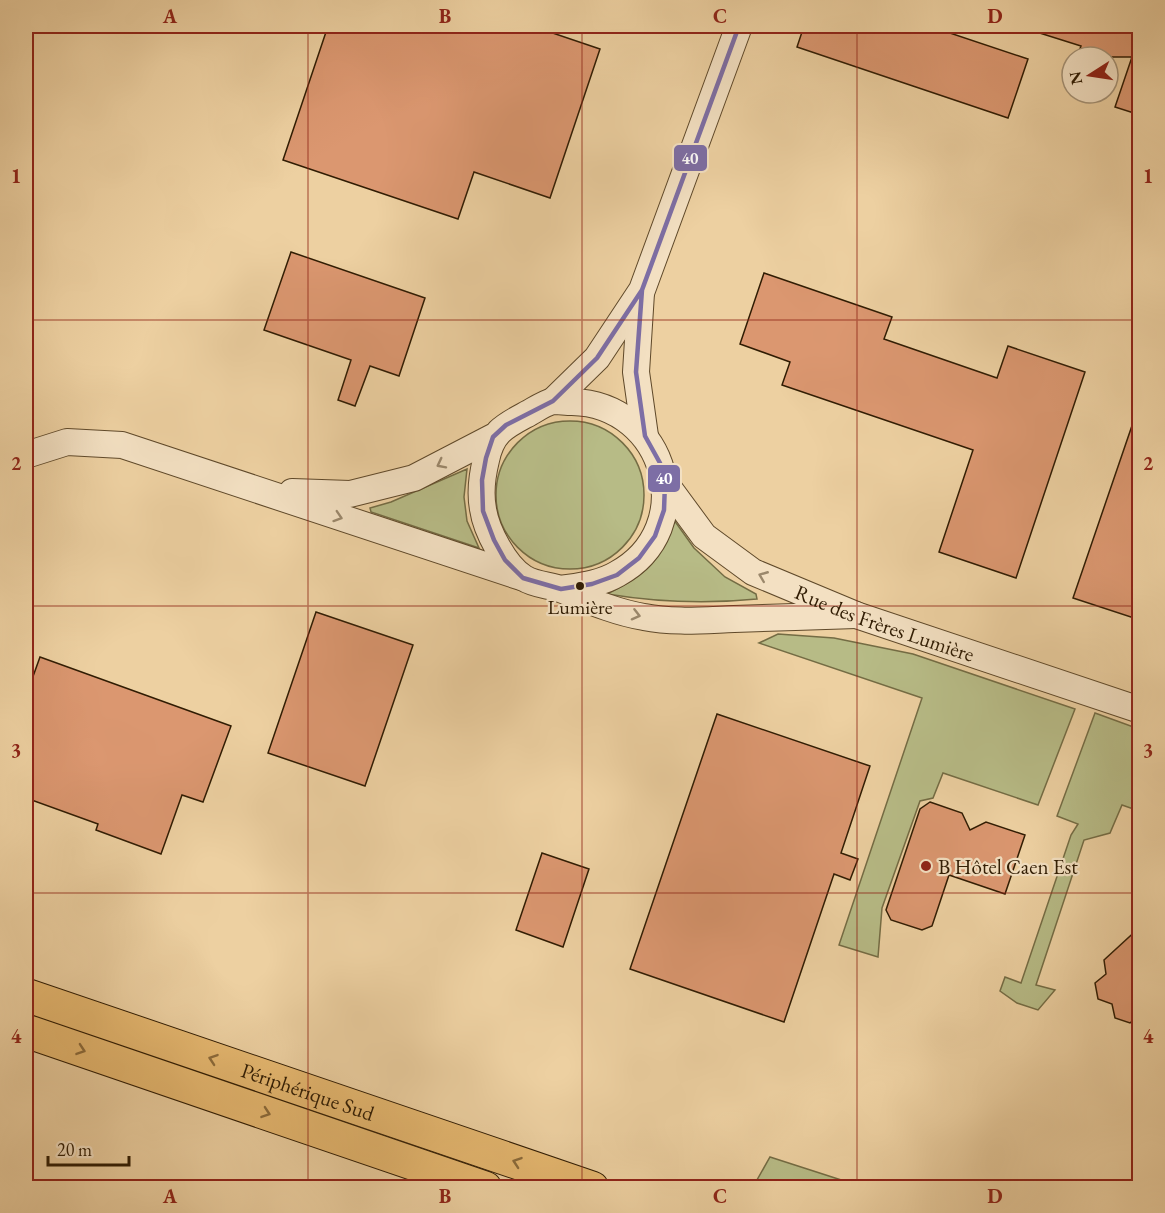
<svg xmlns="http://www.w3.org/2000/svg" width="1165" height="1213" viewBox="0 0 1165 1213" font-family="'EB Garamond',serif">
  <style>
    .green { fill: #b7bb86; stroke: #746c44; stroke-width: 1.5 }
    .building { fill: #db9770; stroke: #301c03; stroke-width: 1.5 }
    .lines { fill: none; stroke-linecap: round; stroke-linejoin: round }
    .minor-casing { stroke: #5f492a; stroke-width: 28 }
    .trunk-casing { stroke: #301c03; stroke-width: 35 }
    .minor { stroke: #f3e0c2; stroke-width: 26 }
    .trunk { stroke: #e6b870; stroke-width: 33 }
    .bus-1-casing { stroke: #f3e0c2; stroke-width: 9 }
    .bus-1 { stroke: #7d6ea5; stroke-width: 4.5 }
    .oneway { stroke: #9b886c }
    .oneway2 { stroke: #8b6a3a }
    .grid { fill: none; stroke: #8f2418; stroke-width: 1.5; stroke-opacity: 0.55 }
    .bus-dot { fill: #301c03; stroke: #f3e0c2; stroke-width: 2 }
    .poi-dot { fill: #8f2418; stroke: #f3e0c2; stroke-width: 2 }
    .labels { text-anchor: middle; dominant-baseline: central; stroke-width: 4.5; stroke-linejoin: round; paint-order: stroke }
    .bus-label { font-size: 20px; fill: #301c03; stroke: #f3e0c2 }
    .street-label { font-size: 21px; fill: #301c03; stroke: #f3e0c2 }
    .poi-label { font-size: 21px; fill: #301c03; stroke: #f3e0c2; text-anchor: start }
    .line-badge { stroke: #f3e0c2; stroke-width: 2 }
    .badge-label { font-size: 16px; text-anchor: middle; font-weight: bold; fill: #fff }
    .neatline { fill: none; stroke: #8f2418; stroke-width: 2 }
    .grid-label { font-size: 20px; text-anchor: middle; font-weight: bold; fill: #8f2418 }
  </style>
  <rect width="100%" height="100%" fill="#edd0a1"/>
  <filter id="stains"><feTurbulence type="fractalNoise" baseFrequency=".00333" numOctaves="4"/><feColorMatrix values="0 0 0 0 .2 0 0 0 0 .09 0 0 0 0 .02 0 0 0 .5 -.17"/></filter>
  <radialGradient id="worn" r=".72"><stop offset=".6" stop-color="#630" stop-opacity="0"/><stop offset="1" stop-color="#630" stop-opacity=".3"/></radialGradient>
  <path class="green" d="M496 495a74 74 0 1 1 148 0a74 74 0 1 1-148 0Z
    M 467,469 L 464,497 L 467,521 L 479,548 L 371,512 L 370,508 L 391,502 Z
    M 674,520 L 694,548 L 725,577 L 756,594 L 757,599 C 707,604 656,602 607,594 C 647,574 659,563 674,520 Z
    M 778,634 L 834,638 L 913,654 L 1075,709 L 1038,805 L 943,773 L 933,798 L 920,801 L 882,908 L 878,957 L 839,945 L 922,698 L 759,643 Z
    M 1095,713 L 1139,729 L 1139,811 L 1122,805 L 1110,833 L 1084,840 L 1036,985 L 1055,990 L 1038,1010 L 1017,1003 L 1000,991 L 1005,977 L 1021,983 L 1071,835 L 1078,824 L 1057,816 Z
    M 770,1157 L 863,1187 L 753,1187 Z"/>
  <path class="building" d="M 328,26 L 532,26 L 600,49 L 550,198 L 474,172 L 458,219 L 283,160 Z
    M 804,26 L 929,26 L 1028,59 L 1008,118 L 797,47 Z
    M 1031,26 L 1140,26 L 1140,115 L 1115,107 L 1132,57 L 1077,57 L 1081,46 L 1030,30 Z
    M 291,252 L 425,298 L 399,376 L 370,366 L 355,406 L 338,400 L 351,360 L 264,330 Z
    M 764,273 L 892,317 L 884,339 L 997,378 L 1008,346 L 1085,372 L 1016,578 L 939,552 L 973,450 L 782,385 L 790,362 L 740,344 Z
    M 1136,414 L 1140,415 L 1140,620 L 1073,598 Z
    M 316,612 L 413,645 L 365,786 L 268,753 Z
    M 40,657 L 231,726 L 203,802 L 182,795 L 161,854 L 96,830 L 98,824 L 26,798 L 26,696 Z
    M 717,714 L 870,766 L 841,853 L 858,859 L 850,880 L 834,874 L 784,1022 L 630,969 Z
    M 930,802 L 962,813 L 970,830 L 986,822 L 1025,835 L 1005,894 L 949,875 L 932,926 L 922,930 L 891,920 L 886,910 L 920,809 Z
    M 542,853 L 589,869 L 563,947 L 516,930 Z
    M 1140,927 L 1140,1014 L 1130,1023 L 1115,1018 L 1112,1004 L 1098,999 L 1095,983 L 1106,974 L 1104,960 Z"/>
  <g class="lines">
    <defs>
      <g id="minor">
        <path d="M 641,293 L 636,372 L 645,436"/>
        <path d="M 553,401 L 597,358 L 642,290 L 739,26"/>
        <path d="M 26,455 L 67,442 L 122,445 L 521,577"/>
        <path id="s1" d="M 665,483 L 704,536 L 753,572 L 856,615 L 1140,710"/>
        <path d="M 292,492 L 350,494 L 414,478 L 493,437"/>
        <path d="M 561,589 C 580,586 600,584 617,574 C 701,528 667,404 572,402 C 566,402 559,401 553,401 C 545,403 536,409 529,413 C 505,426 492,431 486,460 C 482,476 480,493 483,509 C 486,530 505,567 524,578 C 535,585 550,585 563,590 C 590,601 615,612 644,617 C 673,623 705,620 734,619 C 775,618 815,616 856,615"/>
      </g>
      <g id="trunk">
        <path id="s2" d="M 26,995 L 592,1188"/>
        <path d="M 26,1031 L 485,1188"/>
      </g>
    </defs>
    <use href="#minor" class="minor-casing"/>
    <use href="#trunk" class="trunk-casing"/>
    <use href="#minor" class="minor"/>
    <use href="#trunk" class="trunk"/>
    <defs>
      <path id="bus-1" d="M 642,290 L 636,372 L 645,436 L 660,463 L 665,483 L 664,510 L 655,536 L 639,558 L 617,575 L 592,584 L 561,589 L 523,578 L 505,560 L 494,540 L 483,511 L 482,480 L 486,458 L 493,437 L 506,425 L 553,401 L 597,358 Z
        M 642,290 L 739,26"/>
    </defs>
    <use href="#bus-1" class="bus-1-casing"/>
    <use href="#bus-1" class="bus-1"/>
  </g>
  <defs><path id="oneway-chevron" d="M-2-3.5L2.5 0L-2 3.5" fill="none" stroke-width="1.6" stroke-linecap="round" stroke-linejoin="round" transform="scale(1.5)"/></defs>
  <g class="oneway">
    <use href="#oneway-chevron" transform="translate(441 464) rotate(153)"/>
    <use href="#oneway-chevron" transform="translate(338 517) rotate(18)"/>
    <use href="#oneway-chevron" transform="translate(763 576) rotate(-158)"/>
    <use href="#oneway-chevron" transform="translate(636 615) rotate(14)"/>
  </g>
  <g class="oneway2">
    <use href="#oneway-chevron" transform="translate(81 1050) rotate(19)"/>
    <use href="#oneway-chevron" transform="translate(213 1059) rotate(-161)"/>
    <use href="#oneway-chevron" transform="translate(266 1113) rotate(19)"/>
    <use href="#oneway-chevron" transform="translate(517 1162) rotate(-161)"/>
  </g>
  <path class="grid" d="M 308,26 L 308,1188M 582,26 L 582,1188M 857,26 L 857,1188M 26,320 L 1140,320M 26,606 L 1140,606M 26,893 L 1140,893"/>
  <circle class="bus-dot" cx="580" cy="586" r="5"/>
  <circle class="poi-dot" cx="926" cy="866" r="6"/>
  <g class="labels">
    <g class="bus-label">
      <text x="580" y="607">Lumière</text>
    </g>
    <g class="street-label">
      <text stroke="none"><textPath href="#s1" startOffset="268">Rue des Frères Lumière</textPath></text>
      <text stroke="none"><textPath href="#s2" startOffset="298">Périphérique Sud</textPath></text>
    </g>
    <g class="poi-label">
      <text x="938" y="866">B Hôtel Caen Est</text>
    </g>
  </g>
  <g class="line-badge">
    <rect x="673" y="144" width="35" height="28" rx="6" fill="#7d6ea5"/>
    <rect x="647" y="464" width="34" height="29" rx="6" fill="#7d6ea5"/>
  </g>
  <g class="badge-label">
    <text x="690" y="164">40</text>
    <text x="664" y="484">40</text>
  </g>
  <rect width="1165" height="1213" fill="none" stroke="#edd0a1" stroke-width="66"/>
  <g transform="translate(1090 75) rotate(258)"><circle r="28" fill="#f3e0c2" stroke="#a59276" stroke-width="1.5"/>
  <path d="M0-4.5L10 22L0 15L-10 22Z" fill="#8f2418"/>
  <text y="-9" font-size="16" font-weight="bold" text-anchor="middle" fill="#301c03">N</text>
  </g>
  <path d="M48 1156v9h81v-9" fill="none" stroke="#301c03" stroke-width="3"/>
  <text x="57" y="1156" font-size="18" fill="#301c03" stroke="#f3e0c2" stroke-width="4.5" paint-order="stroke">20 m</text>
  <rect x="33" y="33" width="1099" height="1147" class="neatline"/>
  <g class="grid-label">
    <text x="170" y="23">A</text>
    <text x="445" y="23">B</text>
    <text x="720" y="23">C</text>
    <text x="995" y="23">D</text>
    <text x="16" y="183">1</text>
    <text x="1148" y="183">1</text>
    <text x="16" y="470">2</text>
    <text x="1148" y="470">2</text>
    <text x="16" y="757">3</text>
    <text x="1148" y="757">3</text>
    <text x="16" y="1043">4</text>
    <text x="1148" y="1043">4</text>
    <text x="170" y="1203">A</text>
    <text x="445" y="1203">B</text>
    <text x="720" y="1203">C</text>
    <text x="995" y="1203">D</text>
  </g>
  <rect width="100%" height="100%" filter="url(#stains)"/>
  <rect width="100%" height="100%" fill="url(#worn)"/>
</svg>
